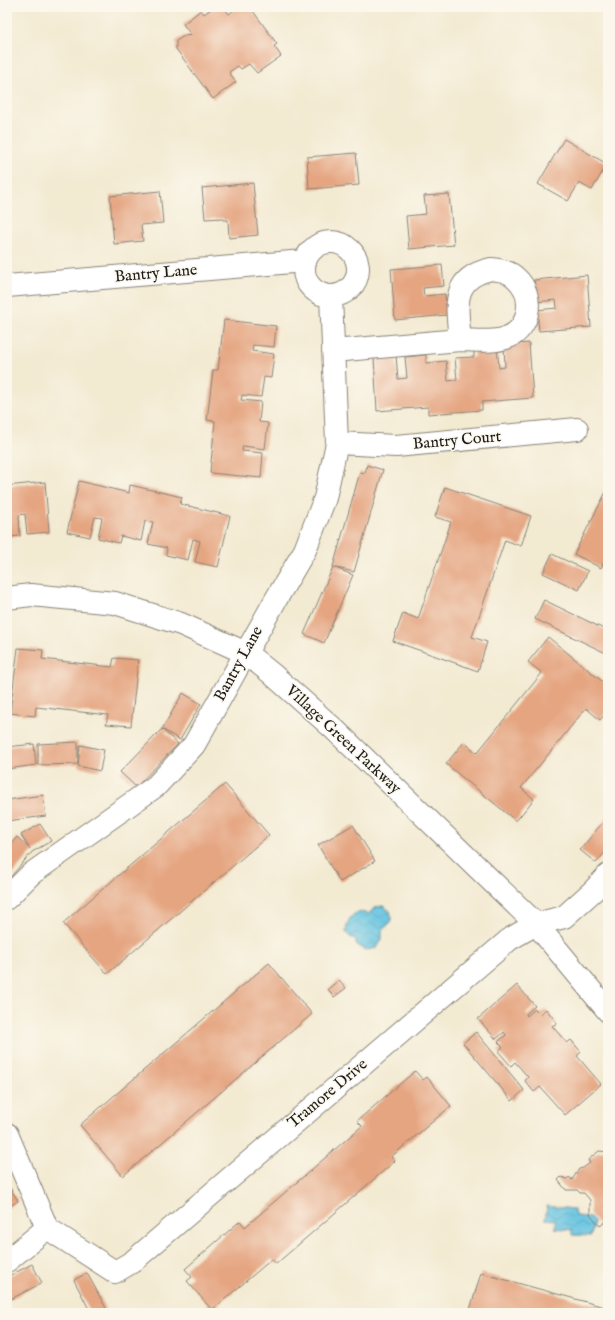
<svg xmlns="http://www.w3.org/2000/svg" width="615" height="1320" viewBox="0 0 615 1320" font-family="'IM FELL English',serif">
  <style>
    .water { fill: url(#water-waves); stroke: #3f6f7e }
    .building { fill: #e5a581 }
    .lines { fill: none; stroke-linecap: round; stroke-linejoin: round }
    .minor-casing { stroke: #888377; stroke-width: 24 }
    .minor { stroke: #fff; stroke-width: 22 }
    .labels { text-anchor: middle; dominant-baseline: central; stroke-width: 3; stroke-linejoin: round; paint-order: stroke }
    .street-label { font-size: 16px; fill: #1c1c1c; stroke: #fbf7ec }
  </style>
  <defs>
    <pattern id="water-waves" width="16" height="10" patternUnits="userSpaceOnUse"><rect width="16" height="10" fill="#62c2e0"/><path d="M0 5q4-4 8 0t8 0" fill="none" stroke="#54a6c0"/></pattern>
  </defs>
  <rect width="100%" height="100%" fill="#fbf7ec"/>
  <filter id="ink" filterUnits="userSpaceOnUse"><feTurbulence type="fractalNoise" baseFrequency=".025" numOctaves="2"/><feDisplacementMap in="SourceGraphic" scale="8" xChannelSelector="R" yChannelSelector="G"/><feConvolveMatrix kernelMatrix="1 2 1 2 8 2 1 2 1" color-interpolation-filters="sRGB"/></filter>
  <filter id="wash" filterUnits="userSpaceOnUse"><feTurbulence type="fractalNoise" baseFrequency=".012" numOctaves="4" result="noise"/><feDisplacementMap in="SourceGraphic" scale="16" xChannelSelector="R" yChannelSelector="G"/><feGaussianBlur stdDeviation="0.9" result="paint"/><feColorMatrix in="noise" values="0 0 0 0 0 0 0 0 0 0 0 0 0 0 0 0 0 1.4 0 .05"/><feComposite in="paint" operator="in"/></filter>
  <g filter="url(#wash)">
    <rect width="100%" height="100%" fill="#f3ead2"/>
    <path class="water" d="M 383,906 L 390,911 C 393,921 390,924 382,930 L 382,939 L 377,948 L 365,950 L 356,944 L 356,939 L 350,937 L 346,932 C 347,919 354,908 368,914 L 376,907 Z
      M 547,1206 L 574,1209 L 575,1216 L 590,1217 L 594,1221 L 591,1236 L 572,1235 L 572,1230 L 555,1228 L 556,1220 L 545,1219 Z"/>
    <g id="blocks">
      <path class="building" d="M 214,7 L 224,7 L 229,14 L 232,12 L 233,7 L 250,7 L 277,44 L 274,46 L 281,56 L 257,73 L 249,64 L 241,69 L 238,66 L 229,72 L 236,82 L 213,99 L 176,49 L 176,41 L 184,36 L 191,35 L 183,24 L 201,10 L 204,14 Z
        M 564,139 L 607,164 L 592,190 L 579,183 L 568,201 L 538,184 Z
        M 356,153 L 359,185 L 309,189 L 307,157 Z
        M 253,183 L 258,235 L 229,238 L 228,220 L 223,220 L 223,218 L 205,219 L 202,188 Z
        M 160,191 L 163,223 L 141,225 L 143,241 L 114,244 L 110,196 Z
        M 449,194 L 454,245 L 409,249 L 406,216 L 426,214 L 424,196 Z
        M 442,265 L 444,286 L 423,288 L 424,296 L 445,294 L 447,315 L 395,320 L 391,269 Z
        M 587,275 L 591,327 L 539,331 L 537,310 L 557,308 L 556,300 L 536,302 L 534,280 Z
        M 224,320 L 276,326 L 274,347 L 253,345 L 252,351 L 274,354 L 271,378 L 264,377 L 261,397 L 242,395 L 241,400 L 261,402 L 259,422 L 268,423 L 265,449 L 243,446 L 242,451 L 263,453 L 261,478 L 210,473 L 215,421 L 207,420 L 213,370 L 218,370 Z
        M 529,343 L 533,398 L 482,402 L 482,410 L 428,414 L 428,407 L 377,411 L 374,358 L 396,356 L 398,379 L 407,378 L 405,357 L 426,355 L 426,363 L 446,361 L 448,381 L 457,380 L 455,358 L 474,357 L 474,348 L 497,346 L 499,368 L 505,367 L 504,345 Z
        M 367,465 L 383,470 L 354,572 L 333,567 L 360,472 L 365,473 Z
        M 79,481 L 129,493 L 130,485 L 182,497 L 180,504 L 230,516 L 218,567 L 195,562 L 200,541 L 193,539 L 188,560 L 166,555 L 167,548 L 148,544 L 153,522 L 145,521 L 141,541 L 121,536 L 119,543 L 98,538 L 102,518 L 95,517 L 90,537 L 67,532 Z
        M 45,482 L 49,532 L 27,534 L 25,514 L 19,515 L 20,536 L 7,537 L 7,486 Z
        M 445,487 L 531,516 L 521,546 L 505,540 L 472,637 L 487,642 L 478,671 L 393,641 L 403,613 L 418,619 L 451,522 L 435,517 Z
        M 608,488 L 608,554 L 601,568 L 574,554 Z
        M 552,554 L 588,571 L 579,590 L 543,573 Z
        M 333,567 L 353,575 L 324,643 L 304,634 Z
        M 544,600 L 608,631 L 608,654 L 535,619 Z
        M 548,637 L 608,686 L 608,711 L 600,720 L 586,708 L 521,788 L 534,799 L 516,821 L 446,764 L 464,742 L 477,753 L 542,673 L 528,662 Z
        M 18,648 L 43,650 L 42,659 L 112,667 L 114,658 L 138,660 L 131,726 L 106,724 L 108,715 L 36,707 L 35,716 L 10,713 Z
        M 183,693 L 201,704 L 180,740 L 162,729 Z
        M 162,729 L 178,744 L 136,787 L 120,772 Z
        M 78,742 L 78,764 L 38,765 L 38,744 Z
        M 34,744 L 36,765 L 7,769 L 7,747 Z
        M 80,745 L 104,750 L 100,771 L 78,766 Z
        M 225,784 L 269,835 L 107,974 L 63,923 Z
        M 43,795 L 46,816 L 7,821 L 7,800 Z
        M 608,816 L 608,849 L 596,863 L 580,850 Z
        M 40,824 L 51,841 L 32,852 L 7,881 L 7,849 L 17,837 L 30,849 L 21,835 Z
        M 353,825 L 375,861 L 340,882 L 318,845 Z
        M 269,963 L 312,1014 L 123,1176 L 80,1125 Z
        M 339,980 L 346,988 L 334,997 L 328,989 Z
        M 517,985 L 535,1006 L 526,1014 L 527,1016 L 535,1009 L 540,1014 L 546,1009 L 557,1023 L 552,1026 L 567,1043 L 571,1040 L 581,1052 L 577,1056 L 601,1084 L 565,1115 L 540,1087 L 534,1092 L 525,1081 L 528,1077 L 515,1062 L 511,1066 L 498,1051 L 503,1047 L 498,1042 L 506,1035 L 504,1032 L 496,1039 L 478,1019 Z
        M 476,1032 L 524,1090 L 512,1101 L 463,1043 Z
        M 415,1071 L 423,1080 L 427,1077 L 451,1106 L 391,1157 L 395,1161 L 276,1264 L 272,1259 L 212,1310 L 187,1281 L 192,1277 L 185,1269 L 240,1221 L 245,1227 L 362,1126 L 357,1121 Z
        M 599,1151 L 608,1152 L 608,1220 L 600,1226 L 590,1214 L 590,1200 L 584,1193 L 580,1193 L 577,1190 L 566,1190 L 558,1180 L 561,1177 L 567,1179 L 569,1177 L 572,1180 L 579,1169 L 583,1168 L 590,1163 L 588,1160 Z
        M 7,1183 L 18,1201 L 7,1208 Z
        M 32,1264 L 42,1283 L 7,1301 L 7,1277 Z
        M 87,1273 L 106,1308 L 96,1313 L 91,1313 L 74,1280 Z
        M 481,1273 L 608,1308 L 608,1313 L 469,1313 Z"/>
    </g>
  </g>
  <g filter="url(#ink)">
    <use href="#blocks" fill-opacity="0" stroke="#888377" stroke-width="1"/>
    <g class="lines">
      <defs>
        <path id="minor" d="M304 269a27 27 0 1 1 54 0a27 27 0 1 1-54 0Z
          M 491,269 C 500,270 509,271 516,278 C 535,295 531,329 506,338 C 492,343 475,340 460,340 C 457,307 450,278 491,269 Z
          M 7,286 L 304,261
          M 333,351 L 460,340
          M 337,443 L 396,446 L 577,429
          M 7,598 L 31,595 L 115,603 L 181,624 L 246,653 L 272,674 L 334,729 L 536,924 L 608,1011
          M 7,898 L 31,874 L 156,786 L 194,745 L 275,601 L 305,550 L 325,498 L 337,443 L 331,296
          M 7,1134 L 47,1228
          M 47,1228 L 115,1272 L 132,1262 L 510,939 L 536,924 L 564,917 L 593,891 L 608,875
          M 7,1261 L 47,1228"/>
      </defs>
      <use href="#minor" class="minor-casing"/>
      <use href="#minor" class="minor"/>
    </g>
  </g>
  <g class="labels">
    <g class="street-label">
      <text transform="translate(156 274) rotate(-5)">Bantry Lane</text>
      <text transform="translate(457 441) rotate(-5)">Bantry Court</text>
      <text transform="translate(239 664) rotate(-61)">Bantry Lane</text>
      <text transform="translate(343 740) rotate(43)">Village Green Parkway</text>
      <text transform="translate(328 1094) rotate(-40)">Tramore Drive</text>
    </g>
  </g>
  <rect width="615" height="1320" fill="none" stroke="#fbf7ec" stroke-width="24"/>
</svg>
